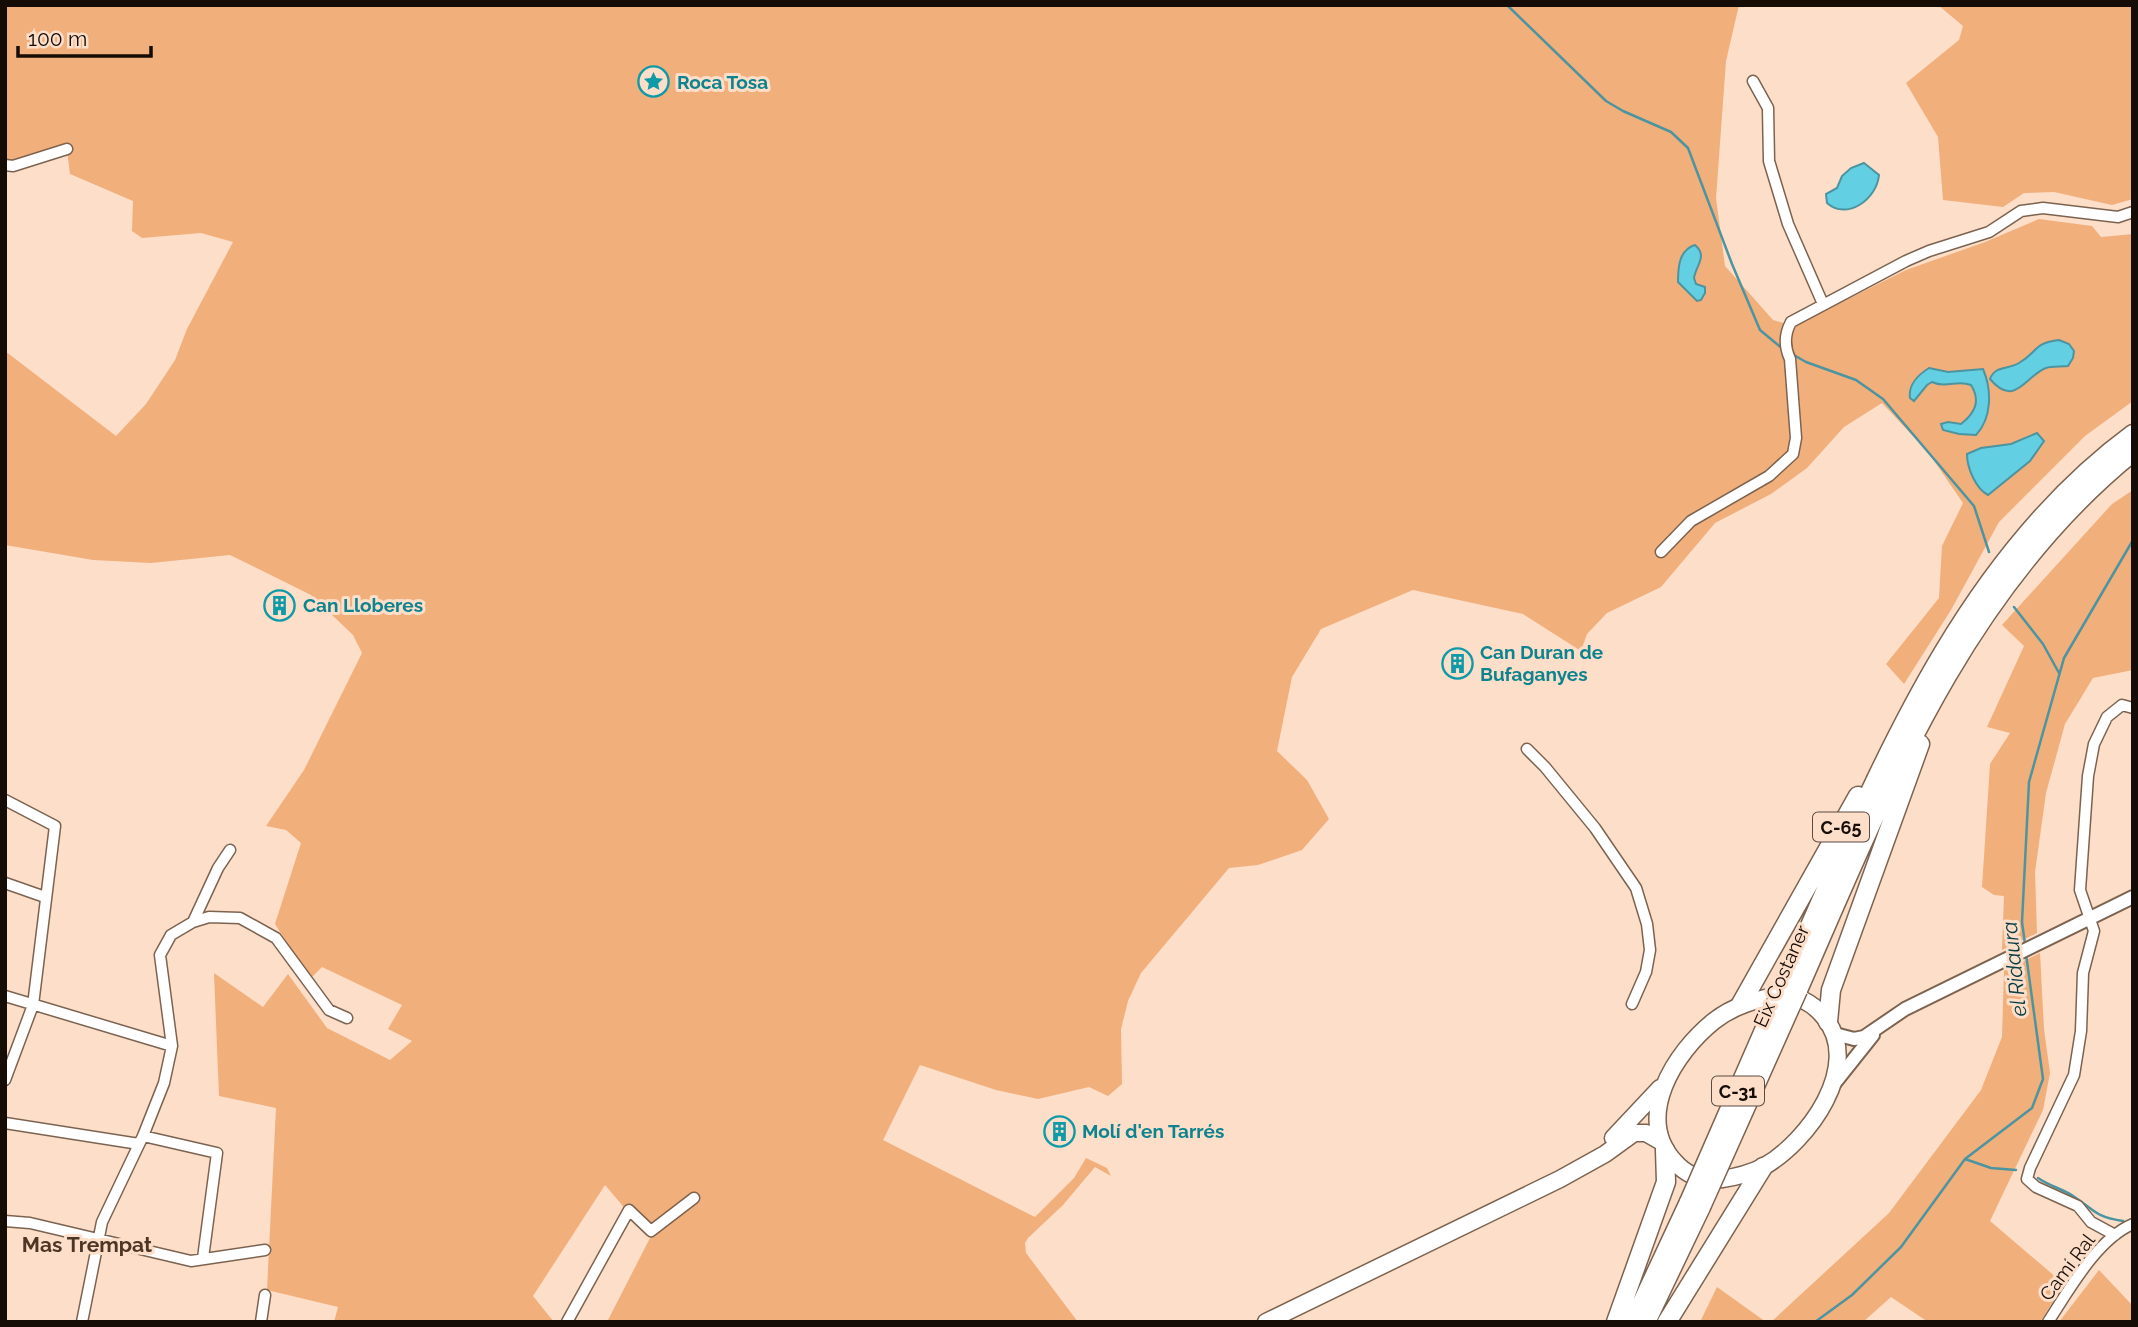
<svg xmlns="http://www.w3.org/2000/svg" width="2138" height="1327" viewBox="0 0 2138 1327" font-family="Raleway,sans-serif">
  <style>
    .green { fill: #f1af7c }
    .water { fill: #63cfe2; stroke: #4c94a0; stroke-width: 2 }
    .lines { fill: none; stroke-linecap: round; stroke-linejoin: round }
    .stream { stroke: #4c94a0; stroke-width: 2.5 }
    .minor-casing { stroke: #7c6350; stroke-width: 13 }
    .tertiary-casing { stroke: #7c6350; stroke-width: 16 }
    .primary-casing { stroke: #7c6350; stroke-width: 19 }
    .motorway-casing { stroke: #7c6350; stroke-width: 21 }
    .minor { stroke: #fff; stroke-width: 10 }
    .tertiary { stroke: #fff; stroke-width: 12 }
    .primary { stroke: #fff; stroke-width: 16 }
    .motorway { stroke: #fff; stroke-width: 18 }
    .motorway-bridge-casing { stroke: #7c6350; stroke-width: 21; stroke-linecap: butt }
    .motorway-bridge { stroke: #fff; stroke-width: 18 }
    .labels { text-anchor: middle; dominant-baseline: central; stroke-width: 6; stroke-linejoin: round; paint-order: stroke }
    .shield { fill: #fcdec9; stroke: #5b4b40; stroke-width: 2 }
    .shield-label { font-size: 18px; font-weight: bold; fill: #160c06 }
    .culture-label { font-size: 19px; font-weight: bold; fill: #0d838f; stroke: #fcdec9; text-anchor: start }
    .street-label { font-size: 19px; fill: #160c06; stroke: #fcdec9 }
    .water-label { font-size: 21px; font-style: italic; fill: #073c44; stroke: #fcdec9 }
    .neighbourhood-label { font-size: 21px; font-weight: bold; fill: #4d3625; stroke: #fcdec9 }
  </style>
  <rect width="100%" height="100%" fill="#fcdec9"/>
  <path class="green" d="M 5,5 L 1739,5 L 1726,61 L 1716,198 L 1725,266 L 1773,320 L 1794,326 L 1906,270 L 1985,242 L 2039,219 L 2092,226 L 2101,237 L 2133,234 L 2133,401 L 2085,436 L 1999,522 L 1951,610 L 1904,684 L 1886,664 L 1939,598 L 1942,546 L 1963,503 L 1928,452 L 1882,403 L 1844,427 L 1807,468 L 1771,494 L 1715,523 L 1661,587 L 1607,613 L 1587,634 L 1581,651 L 1523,614 L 1413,590 L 1321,629 L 1292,677 L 1277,751 L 1307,780 L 1329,819 L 1302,850 L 1258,865 L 1229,868 L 1141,973 L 1128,1001 L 1121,1029 L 1122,1084 L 1108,1096 L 1089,1087 L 1038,1099 L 996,1090 L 920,1065 L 883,1140 L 1035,1217 L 1074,1178 L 1086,1158 L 1107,1168 L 1111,1176 L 1095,1167 L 1063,1205 L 1028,1238 L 1025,1243 L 1026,1253 L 1078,1322 L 607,1322 L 650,1238 L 605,1185 L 533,1296 L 554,1322 L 334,1322 L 338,1307 L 267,1290 L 276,1108 L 219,1096 L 214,973 L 263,1007 L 288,974 L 327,1028 L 390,1060 L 412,1041 L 388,1029 L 402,1005 L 322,967 L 310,979 L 275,924 L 301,843 L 286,830 L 266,826 L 304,770 L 362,653 L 353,635 L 311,595 L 230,555 L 151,563 L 93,560 L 5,545 L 5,351 L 116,436 L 146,404 L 175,360 L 187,329 L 233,242 L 201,233 L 142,238 L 132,231 L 133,201 L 70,174 L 67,150 L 5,165 Z
    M 1938,5 L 2133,5 L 2133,199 L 2112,205 L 2054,192 L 2024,193 L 2003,207 L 1943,200 L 1938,137 L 1906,83 L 1959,40 L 1963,26 Z
    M 2133,490 L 2133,670 L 2093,678 L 2065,724 L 2046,793 L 2035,872 L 2037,933 L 2002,950 L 2004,896 L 1994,895 L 1982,887 L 1990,764 L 2010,733 L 1987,727 L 2024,646 L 2002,625 L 2112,504 Z
    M 2040,953 L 2044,1029 L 2050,1073 L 2043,1110 L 1990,1221 L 2064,1284 L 2040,1322 L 1928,1322 L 1891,1297 L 1863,1322 L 1771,1322 L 1889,1213 L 1981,1090 L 2002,1037 L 2004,971 Z
    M 2099,1270 L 2133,1306 L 2133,1322 L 2059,1322 Z
    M 1717,1287 L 1766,1322 L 1700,1322 Z"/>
  <path class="water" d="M 1864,163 L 1879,175 C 1877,199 1847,221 1827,203 L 1826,194 L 1837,188 L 1842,176 L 1851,168 Z
    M 1695,245 C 1708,256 1696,265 1694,278 L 1696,284 L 1705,287 L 1705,293 L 1701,300 L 1697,301 L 1678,282 C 1678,267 1679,250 1695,245 Z
    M 2059,340 L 2069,344 L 2074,351 L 2073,358 L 2068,366 C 2061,367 2052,366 2046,368 C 2026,375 2015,409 1990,379 C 1995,365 2008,370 2019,363 C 2038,352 2033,343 2059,340 Z
    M 1929,368 L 1948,372 L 1983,369 C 1992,390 1992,418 1976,435 L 1959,434 L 1943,430 L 1941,424 L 1948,422 L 1961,424 C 1975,413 1981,401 1971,385 C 1956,379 1948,389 1932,382 L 1927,385 L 1914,401 L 1910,398 C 1908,384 1918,375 1929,368 Z
    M 2037,433 L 2044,441 L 2030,461 L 1988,495 C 1976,489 1967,468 1967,454 L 1981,448 L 2011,444 Z"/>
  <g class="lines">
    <path class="stream" d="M 1507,5 L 1606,101 L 1623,111 L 1671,132 L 1688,148 L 1732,264 L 1760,330 L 1783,349
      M 1792,354 L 1806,362 L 1856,380 L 1883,399 L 1974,506 L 1989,552
      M 2014,607 L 2043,644 L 2059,673
      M 2025,944 L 2022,922 L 2029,782 L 2064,658 L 2133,540
      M 1965,1159 L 1991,1168 L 2016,1170
      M 2038,1178 C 2049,1186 2063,1189 2073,1196 C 2095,1210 2095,1217 2123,1221
      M 1815,1322 L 1852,1295 L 1901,1247 L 1965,1159 L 2032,1108 L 2043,1079 L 2026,954"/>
    <defs>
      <path id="minor" d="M 1753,81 L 1768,108 L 1769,161 L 1788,224 L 1823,304
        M 5,165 L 13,166 L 67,149
        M 1661,552 L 1691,521 L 1769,476 L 1793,454 L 1796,438 L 1790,359 C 1784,346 1785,333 1791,322 L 1906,261 L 1929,251 L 1989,232 L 2021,211 L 2043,208 L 2118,217 L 2133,212
        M 1527,749 L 1545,767 L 1595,828 L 1636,888 L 1647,924 L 1650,950 L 1646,972 L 1632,1004
        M 5,800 L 55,826 L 33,1005 L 5,1080
        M 5,883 L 45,897
        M 193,922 L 218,868 L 230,850
        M 5,996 L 172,1046
        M 5,1123 L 139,1144
        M 143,1136 L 217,1153 L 203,1258
        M 5,1221 L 30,1223 L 191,1261 L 265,1250
        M 2115,1235 L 2091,1222 L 2078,1206 L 2036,1187 L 2027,1179 L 2030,1168 L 2074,1075 L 2081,1031 L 2083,973 L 2094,931 L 2080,890 L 2088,776 L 2094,744 L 2107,717 L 2122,705 L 2133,708
        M 82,1322 L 102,1222 L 143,1136 L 164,1083 L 172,1046 L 160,955 L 171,935 L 193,922 L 209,917 L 240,918 L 276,938 L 329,1010 L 347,1018
        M 261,1322 L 265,1295
        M 567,1322 L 629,1210 L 651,1231 L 694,1198
        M 2048,1322 C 2069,1290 2097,1239 2133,1224"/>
      <path id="tertiary" d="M 1835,1034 L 1854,1039 L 1864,1037 L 1905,1009 L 2133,897
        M 1834,1084 L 1873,1035"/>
      <path id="primary" d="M 1778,995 C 1798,996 1811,1001 1824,1017 C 1864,1065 1808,1142 1763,1167 C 1751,1173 1736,1177 1722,1179 C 1704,1181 1687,1176 1675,1162 C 1633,1117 1675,1052 1714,1021 C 1733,1006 1755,1000 1778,995 Z
        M 1613,1138 L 1660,1088
        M 1266,1322 L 1560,1179 L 1605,1154 L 1634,1133 L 1646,1133 L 1660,1141"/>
      <path id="motorway" d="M 1786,980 C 1873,786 1955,565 2133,434
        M 1798,990 C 1884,794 1962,590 2133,452
        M 1741,1004 L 1858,796
        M 1828,1022 L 1831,990 L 1920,744
        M 1616,1322 L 1666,1182 L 1665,1150
        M 1633,1322 L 1689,1202
        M 1646,1322 L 1701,1207
        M 1667,1322 L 1763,1167"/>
    </defs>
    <use href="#minor" class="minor-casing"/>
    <use href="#tertiary" class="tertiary-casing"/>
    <use href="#primary" class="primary-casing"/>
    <use href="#motorway" class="motorway-casing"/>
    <use href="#minor" class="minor"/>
    <use href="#tertiary" class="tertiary"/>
    <use href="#primary" class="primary"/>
    <use href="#motorway" class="motorway"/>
    <defs>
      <path id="motorway-bridge" d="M 1689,1202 L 1786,980
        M 1701,1207 L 1798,990"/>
    </defs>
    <use href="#motorway-bridge" class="motorway-bridge-casing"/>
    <use href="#motorway-bridge" class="motorway-bridge"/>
  </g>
  <defs>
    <symbol id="sight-ring" viewBox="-11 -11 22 22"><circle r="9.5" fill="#fcdec9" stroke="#0f9aa8" stroke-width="1.5"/><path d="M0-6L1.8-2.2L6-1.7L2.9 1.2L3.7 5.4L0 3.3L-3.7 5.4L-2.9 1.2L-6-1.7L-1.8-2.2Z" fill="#0f9aa8"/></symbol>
    <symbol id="building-ring" viewBox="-11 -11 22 22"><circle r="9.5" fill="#fcdec9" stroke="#0f9aa8" stroke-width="1.5"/><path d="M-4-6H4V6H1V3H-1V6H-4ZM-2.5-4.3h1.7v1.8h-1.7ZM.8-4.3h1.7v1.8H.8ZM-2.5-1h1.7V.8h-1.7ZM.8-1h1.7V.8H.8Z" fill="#0f9aa8"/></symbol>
  </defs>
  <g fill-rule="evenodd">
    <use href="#sight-ring" x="636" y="64" width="35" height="35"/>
    <use href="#building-ring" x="262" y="588" width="35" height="35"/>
    <use href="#building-ring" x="1440" y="646" width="35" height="35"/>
    <use href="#building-ring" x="1042" y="1114" width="35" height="35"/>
  </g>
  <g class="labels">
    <g class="shield">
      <rect x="1813" y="812.5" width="56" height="29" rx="5"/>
      <rect x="1712" y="1076.5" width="52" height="29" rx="5"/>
    </g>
    <g class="shield-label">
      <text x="1841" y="827">C-65</text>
      <text x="1738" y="1091">C-31</text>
    </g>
    <g class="culture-label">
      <text x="677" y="82">Roca Tosa</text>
      <text x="303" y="605">Can Lloberes</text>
      <text x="1480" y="652">Can Duran de<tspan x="1480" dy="22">Bufaganyes</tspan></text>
      <text x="1082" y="1131">Molí d'en Tarrés</text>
    </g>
    <g class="street-label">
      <text transform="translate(1781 976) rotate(-66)">Eix Costaner</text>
      <text transform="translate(2067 1267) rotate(-53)">Camí Ral</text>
    </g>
    <g class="water-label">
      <text transform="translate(2014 969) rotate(-96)">el Ridaura</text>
    </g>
    <g class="neighbourhood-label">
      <text x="87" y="1244">Mas Trempat</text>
    </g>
  </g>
  <rect width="2138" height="1327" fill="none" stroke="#160c06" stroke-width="14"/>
  <path d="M18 46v10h133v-10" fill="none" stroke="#160c06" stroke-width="3.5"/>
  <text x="28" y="46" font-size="21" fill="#160c06" stroke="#fcdec9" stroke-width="5" paint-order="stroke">100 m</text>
</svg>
